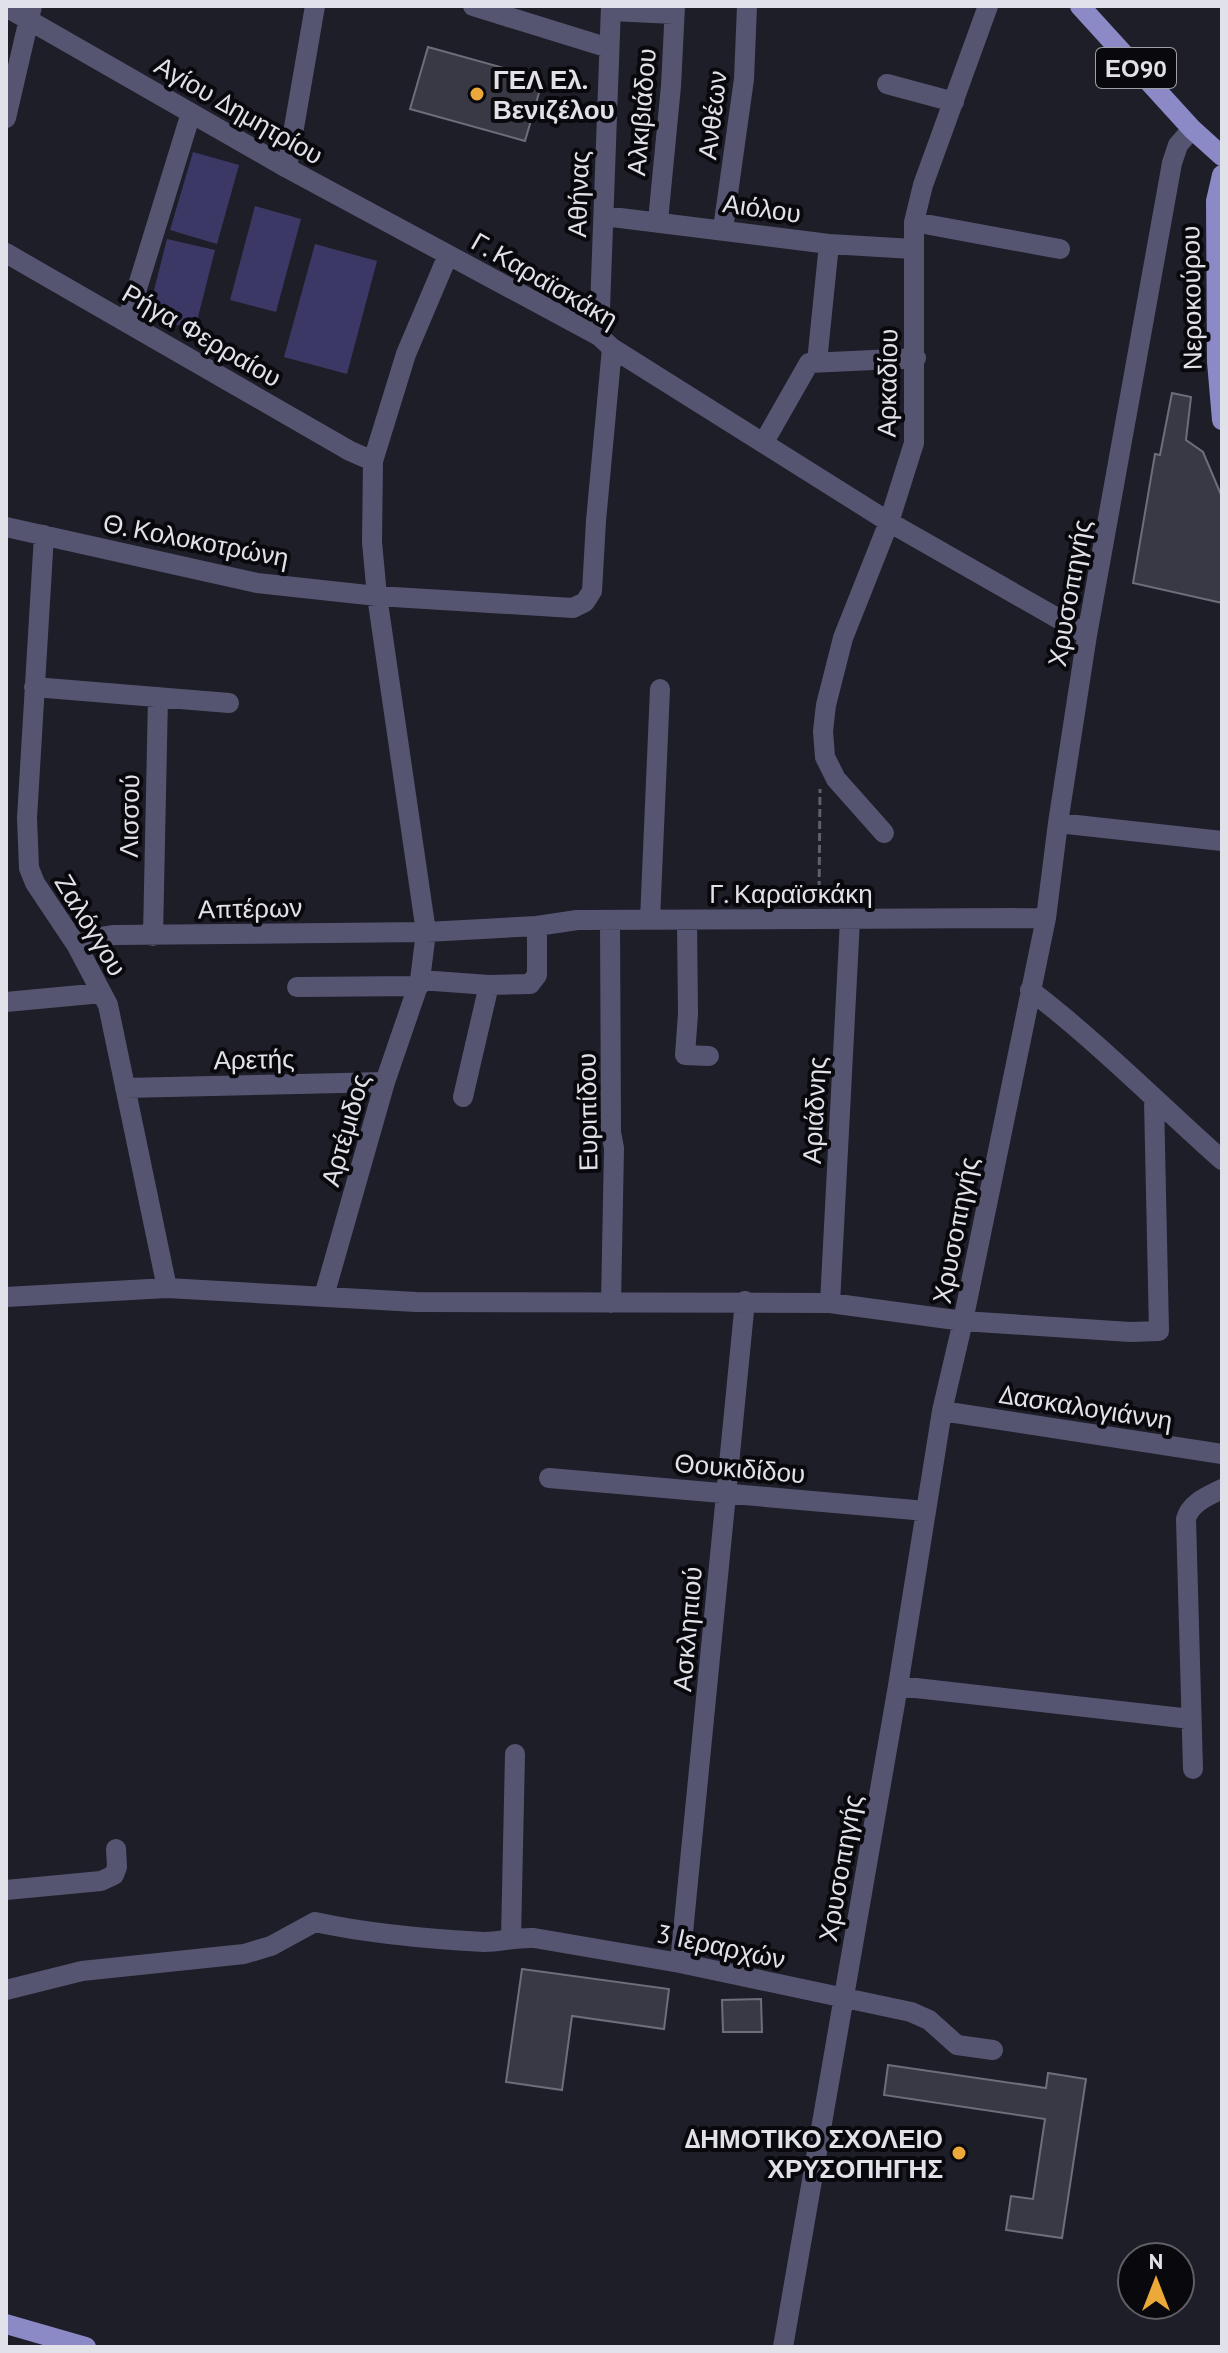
<svg xmlns="http://www.w3.org/2000/svg" width="1228" height="2353" viewBox="0 0 1228 2353" font-family="'PT Sans',sans-serif">
  <style>
    .green { fill: #3c3865 }
    .building { fill: #393945; stroke: #6e6e7b; stroke-width: 2 }
    .lines { fill: none; stroke-linecap: round; stroke-linejoin: round }
    .path { stroke: #60606a; stroke-width: 3; stroke-dasharray: 8 4; stroke-linecap: butt }
    .minor { stroke: #555572; stroke-width: 20 }
    .major { stroke: #8c89c7; stroke-width: 20 }
    .poi-dot { fill: #eca93a; stroke: #09090d; stroke-width: 3 }
    .labels { text-anchor: middle; dominant-baseline: central; stroke-width: 8; stroke-linejoin: round; paint-order: stroke }
    .shield { fill: #09090d; stroke: #a0a0a7; stroke-width: 2 }
    .shield-label { font-size: 24px; font-weight: bold; fill: #e1e1e9 }
    .poi-label { font-size: 26px; font-weight: bold; fill: #e1e1e9; stroke: #09090d; text-anchor: start }
    .street-label { font-size: 26px; fill: #e1e1e9; stroke: #09090d }
  </style>
  <rect width="100%" height="100%" fill="#1e1e29"/>
  <path class="green" d="M 193,152 L 239,165 L 217,244 L 170,230 Z
    M 255,206 L 301,219 L 276,312 L 230,300 Z
    M 167,239 L 215,250 L 195,329 L 147,318 Z
    M 315,244 L 377,261 L 347,374 L 284,357 Z"/>
  <path class="building" d="M 428,47 L 543,79 L 525,141 L 410,109 Z
    M 1172,393 L 1191,397 L 1186,440 L 1203,452 L 1222,497 L 1222,603 L 1133,583 L 1155,454 L 1160,455 Z
    M 522,1969 L 669,1989 L 664,2029 L 572,2016 L 562,2090 L 506,2082 Z
    M 761,1999 L 762,2032 L 723,2032 L 722,2000 Z
    M 888,2065 L 1046,2088 L 1048,2073 L 1086,2079 L 1062,2238 L 1006,2230 L 1011,2196 L 1033,2199 L 1045,2119 L 884,2095 Z"/>
  <g class="lines">
    <path class="path" d="M 819,901 L 820,789"/>
    <path class="minor" d="M 473,6 L 609,48
      M 6,7 L 287,168 L 599,336 L 612,348 L 889,522 L 1087,635
      M 611,11 L 674,14
      M 887,84 L 954,102
      M 6,118 L 32,6
      M 287,168 L 315,6
      M 604,216 L 829,244 L 913,249
      M 658,221 L 671,86 L 675,6
      M 914,222 L 1060,249
      M 723,229 L 744,79 L 747,6
      M 6,253 L 350,451 L 373,461
      M 448,255 L 406,354 L 373,461 L 372,542 L 377,596 L 426,932 L 420,980 L 489,985 L 530,984 L 537,975 L 537,926 L 577,920 L 1046,918
      M 127,321 L 191,113
      M 599,336 L 611,6
      M 817,362 L 829,244
      M 764,442 L 809,363 L 916,358
      M 6,527 L 257,583 L 377,596 L 573,608 L 585,602 L 592,591 L 596,521 L 612,348
      M 44,535 L 27,818 L 29,868 L 35,883 L 77,946 L 108,1005 L 167,1288
      M 34,687 L 229,703
      M 1058,823 L 1222,841
      M 884,833 L 836,779 L 825,757 L 823,731 L 826,705 L 843,638 L 889,522 L 914,443 L 914,222 L 923,185 L 988,6
      M 610,920 L 611,1132 L 614,1148 L 611,1303
      M 650,920 L 660,689
      M 687,920 L 688,1014 L 685,1055 L 709,1056
      M 153,936 L 158,697
      M 77,946 L 95,938 L 114,935 L 426,932 L 537,926
      M 297,987 L 419,986
      M 1030,990 C 1098,1042 1158,1103 1222,1160
      M 6,1002 L 102,993
      M 125,1088 L 385,1082
      M 463,1097 L 489,985
      M 324,1296 L 385,1082 L 420,980
      M 6,1297 L 167,1288 L 416,1302 L 830,1303 L 963,1321 L 1130,1332 L 1159,1331 L 1154,1100
      M 830,1303 L 850,920
      M 942,1411 L 1222,1454
      M 549,1478 L 926,1511
      M 898,1686 L 1191,1719
      M 1193,1769 L 1186,1519 C 1190,1503 1208,1496 1222,1489
      M 6,1890 L 101,1881 L 114,1875 L 117,1867 L 116,1849
      M 511,1938 L 515,1754
      M 680,1963 L 745,1301
      M 6,1990 L 82,1971 L 244,1954 L 271,1946 L 315,1922 C 370,1934 428,1939 484,1942 C 501,1942 517,1937 534,1938 L 680,1963 L 911,2012 L 929,2020 L 957,2045 L 993,2050
      M 783,2347 L 898,1686 L 942,1411 L 963,1321 L 1046,918 L 1058,823 L 1087,635 L 1172,163 L 1178,145 L 1192,129"/>
    <path class="major" d="M 1080,6 L 1192,129 L 1222,156
      M 1222,175 L 1216,201 L 1217,362 L 1222,420
      M 6,2324 L 86,2347"/>
  </g>
  <g class="poi-dot">
    <circle cx="477" cy="94" r="8"/>
    <circle cx="959" cy="2153" r="8"/>
  </g>
  <g class="labels">
    <rect class="shield" x="1096" y="48" width="80" height="40" rx="6"/>
    <g class="shield-label">
      <text x="1136" y="68">ΕΟ90</text>
    </g>
    <g class="poi-label">
      <text x="493" y="79">ΓΕΛ Ελ.<tspan x="493" dy="30">Βενιζέλου</tspan></text>
      <text x="943" y="2138" text-anchor="end">ΔΗΜΟΤΙΚΟ ΣΧΟΛΕΙΟ<tspan x="943" dy="30">ΧΡΥΣΟΠΗΓΗΣ</tspan></text>
    </g>
    <g class="street-label">
      <text transform="translate(239 110) rotate(30)">Αγίου Δημητρίου</text>
      <text transform="translate(641 112) rotate(-85)">Αλκιβιάδου</text>
      <text transform="translate(712 115) rotate(-83)">Ανθέων</text>
      <text transform="translate(578 194) rotate(-88)">Αθήνας</text>
      <text transform="translate(762 208) rotate(8)">Αιόλου</text>
      <text transform="translate(545 280) rotate(30)">Γ. Καραϊσκάκη</text>
      <text transform="translate(1191 298) rotate(-91)">Νεροκούρου</text>
      <text transform="translate(202 335) rotate(30)">Ρήγα Φερραίου</text>
      <text transform="translate(887 383) rotate(-89)">Αρκαδίου</text>
      <text transform="translate(196 540) rotate(11)">Θ. Κολοκοτρώνη</text>
      <text transform="translate(1069 593) rotate(-80)">Χρυσοπηγής</text>
      <text transform="translate(129 816) rotate(-89)">Λισσού</text>
      <text x="791" y="893">Γ. Καραϊσκάκη</text>
      <text transform="translate(250 908) rotate(-1)">Απτέρων</text>
      <text transform="translate(91 925) rotate(59)">Ζαλόγγου</text>
      <text transform="translate(254 1059) rotate(-1)">Αρετής</text>
      <text transform="translate(814 1110) rotate(-87)">Αριάδνης</text>
      <text transform="translate(587 1112) rotate(-91)">Ευριπίδου</text>
      <text transform="translate(345 1130) rotate(-74)">Αρτέμιδος</text>
      <text transform="translate(955 1230) rotate(-79)">Χρυσοπηγής</text>
      <text transform="translate(1086 1407) rotate(9)">Δασκαλογιάννη</text>
      <text transform="translate(740 1468) rotate(5)">Θουκιδίδου</text>
      <text transform="translate(687 1629) rotate(-85)">Ασκληπιού</text>
      <text transform="translate(840 1868) rotate(-80)">Χρυσοπηγής</text>
      <text transform="translate(721 1946) rotate(12)">3 Ιεραρχών</text>
    </g>
  </g>
  <rect width="1228" height="2353" fill="none" stroke="#e1e1e9" stroke-width="16"/>
  <g transform="translate(1156 2281)"><circle r="38" fill="#09090d" stroke="#5f5f65" stroke-width="2"/>
  <path d="M0-6L14 30L0 20L-14 30Z" fill="#eca93a"/>
  <text y="-12" font-size="22" font-weight="bold" text-anchor="middle" fill="#e1e1e9">N</text>
  </g>
</svg>
